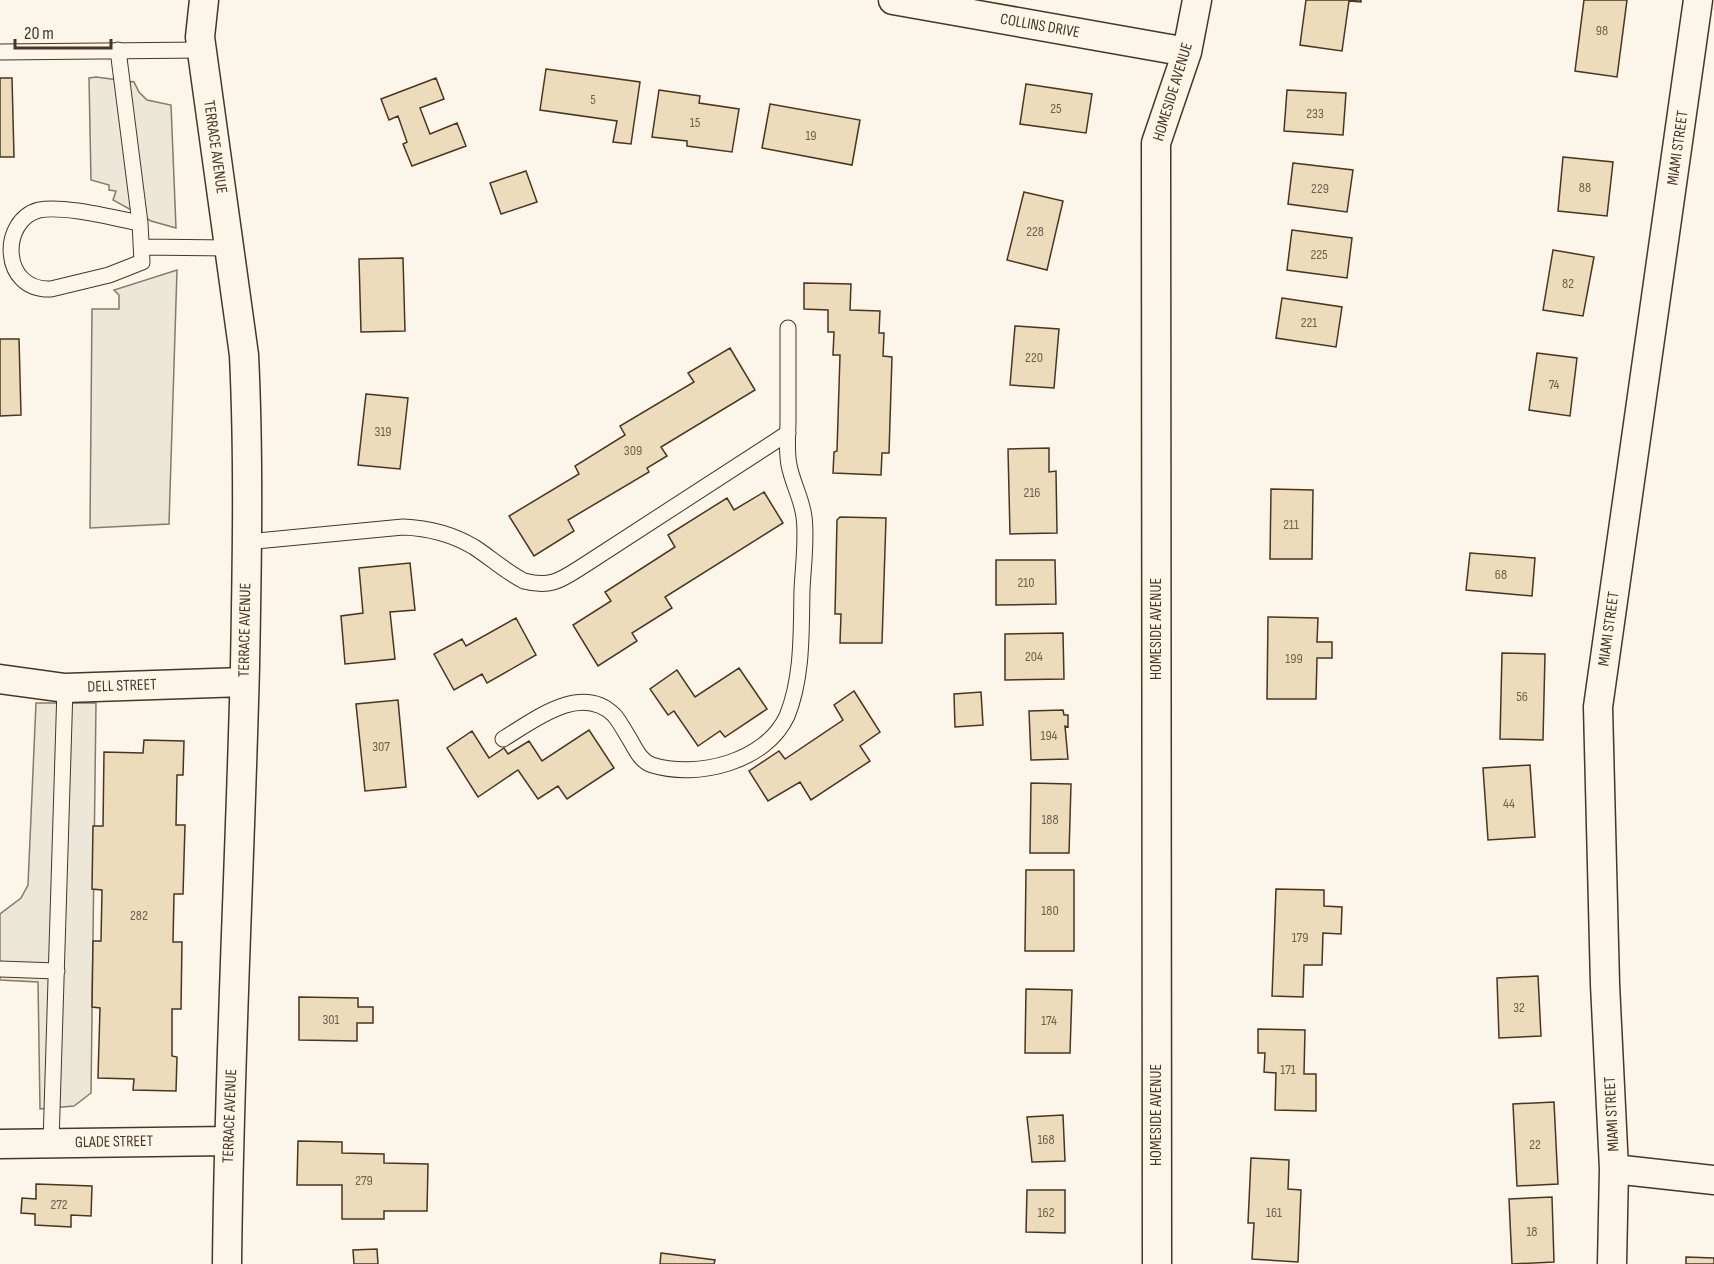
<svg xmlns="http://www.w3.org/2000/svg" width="1714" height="1264" viewBox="0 0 1714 1264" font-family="'Sofia Sans Condensed',sans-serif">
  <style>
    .parking { fill: #ede7d9; stroke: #887966; stroke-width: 1.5 }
    .building { fill: #ecdcbc; stroke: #4a3520; stroke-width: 1.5 }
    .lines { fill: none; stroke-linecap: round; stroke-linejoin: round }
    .lane-casing { stroke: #4a3520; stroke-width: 17 }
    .street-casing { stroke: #4a3520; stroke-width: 31 }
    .lane { stroke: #fbf6e9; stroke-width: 15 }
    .street { stroke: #fbf6e9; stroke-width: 28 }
    .labels { text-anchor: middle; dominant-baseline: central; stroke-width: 4.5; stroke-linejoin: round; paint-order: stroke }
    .number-label { font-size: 14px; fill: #725f47 }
    .street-label { font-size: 16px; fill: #4a3520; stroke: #fbf6e9 }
  </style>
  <rect width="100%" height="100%" fill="#fbf6e9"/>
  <path class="parking" d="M 96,77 L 134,82 L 139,92 L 147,100 L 171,105 L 176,228 L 151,221 L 113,200 L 116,191 L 109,190 L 109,185 L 91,180 L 89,78 Z
    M 177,270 L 169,524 L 90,528 L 92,309 L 119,309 L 119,295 L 114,290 Z
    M 36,703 L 96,703 L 91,1093 L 74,1106 L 40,1109 L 38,982 L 0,980 L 0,914 L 21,898 L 28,885 Z"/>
  <path class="building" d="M 1306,0 L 1361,0 L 1361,2 L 1349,1 L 1342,51 L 1300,45 Z
    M 1584,0 L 1627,0 L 1617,77 L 1575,71 Z
    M 546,69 L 640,82 L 631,144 L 613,142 L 617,121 L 540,110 Z
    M 0,78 L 12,78 L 14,157 L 0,157 Z
    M 436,78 L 444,99 L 420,108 L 430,134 L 457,123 L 466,146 L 412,166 L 403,144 L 407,142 L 398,116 L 389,120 L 381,99 Z
    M 1026,84 L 1092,94 L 1086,133 L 1020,124 Z
    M 659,90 L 700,96 L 699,103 L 739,109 L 732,152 L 687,146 L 687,141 L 652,137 Z
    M 1287,90 L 1346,93 L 1343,135 L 1284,131 Z
    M 770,104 L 860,120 L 852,165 L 762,148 Z
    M 1563,157 L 1613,162 L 1607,216 L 1558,211 Z
    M 1293,163 L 1353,170 L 1347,212 L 1288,204 Z
    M 526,171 L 537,202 L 501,214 L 490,183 Z
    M 1024,192 L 1063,201 L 1047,270 L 1007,260 Z
    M 1292,230 L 1352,238 L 1347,278 L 1287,270 Z
    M 1553,250 L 1594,257 L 1583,316 L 1543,310 Z
    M 403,258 L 405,331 L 361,332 L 359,259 Z
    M 804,283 L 851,284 L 850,310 L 880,311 L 879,333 L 884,333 L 883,356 L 892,357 L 889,453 L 882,453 L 881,475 L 833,473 L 834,452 L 837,451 L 840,355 L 833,355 L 834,332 L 828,332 L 828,310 L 804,309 Z
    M 1282,298 L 1342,307 L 1336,347 L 1276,338 Z
    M 1015,326 L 1059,329 L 1054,388 L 1010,385 Z
    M 0,339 L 19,339 L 21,415 L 0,416 Z
    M 730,348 L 755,390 L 661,447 L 667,456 L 647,468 L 649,472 L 568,520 L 574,531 L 534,556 L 509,516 L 579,474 L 575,466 L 625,435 L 620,426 L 694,382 L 688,373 Z
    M 1537,353 L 1577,358 L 1570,416 L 1529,410 Z
    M 366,394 L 408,398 L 400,469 L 358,465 Z
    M 1049,448 L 1049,472 L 1056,471 L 1057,533 L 1010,534 L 1008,449 Z
    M 1271,489 L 1313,490 L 1312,559 L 1270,559 Z
    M 764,492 L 783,523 L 665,597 L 672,608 L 632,633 L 637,641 L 598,666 L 573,625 L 611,601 L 605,592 L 675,547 L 668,535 L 727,498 L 734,510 Z
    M 840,517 L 886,518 L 882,643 L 840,643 L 841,614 L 835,614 L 837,520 Z
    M 1470,553 L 1535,558 L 1532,596 L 1466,590 Z
    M 996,560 L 1055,560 L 1056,604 L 996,605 Z
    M 410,563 L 415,610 L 390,612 L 395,659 L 345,664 L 341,616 L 363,613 L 359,568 Z
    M 1268,617 L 1318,618 L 1317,642 L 1332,642 L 1332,658 L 1317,658 L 1316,699 L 1267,699 Z
    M 516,618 L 536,655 L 487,683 L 482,674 L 454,690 L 434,654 L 462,639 L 466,646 Z
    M 1063,633 L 1064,679 L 1005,680 L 1005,634 Z
    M 1502,653 L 1545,654 L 1543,740 L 1500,739 Z
    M 739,668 L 767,709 L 725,737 L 720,731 L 698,746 L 674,711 L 668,715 L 650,689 L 677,670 L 695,697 Z
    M 854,691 L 880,732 L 860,746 L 870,761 L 811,800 L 800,782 L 768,801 L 749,771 L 779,751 L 785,759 L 843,720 L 834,705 Z
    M 981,692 L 983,725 L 955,727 L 954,694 Z
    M 398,700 L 406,787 L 365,791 L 356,704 Z
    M 1063,710 L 1064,715 L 1068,715 L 1068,727 L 1065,726 L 1068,759 L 1031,760 L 1029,711 Z
    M 589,730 L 614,768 L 567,799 L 558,786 L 538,799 L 518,770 L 478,797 L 447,748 L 472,731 L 489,758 L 504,748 L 508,754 L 529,741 L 542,761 Z
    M 144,740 L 184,741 L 183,775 L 177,775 L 176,825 L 185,825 L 183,894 L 174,894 L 173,942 L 182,942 L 181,1009 L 172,1009 L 172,1056 L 177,1057 L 176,1091 L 133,1090 L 134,1079 L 98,1078 L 100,1008 L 92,1007 L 93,941 L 101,941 L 102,890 L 92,889 L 93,826 L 103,826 L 104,752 L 143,753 Z
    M 1530,765 L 1535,837 L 1488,840 L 1483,768 Z
    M 1031,783 L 1071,784 L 1069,853 L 1030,853 Z
    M 1026,870 L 1074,870 L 1074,951 L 1025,951 Z
    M 1276,889 L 1324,890 L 1324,906 L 1342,907 L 1341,934 L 1323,933 L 1322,965 L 1304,965 L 1303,997 L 1272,996 Z
    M 1538,976 L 1541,1036 L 1499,1038 L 1497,978 Z
    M 1026,989 L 1072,990 L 1070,1053 L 1025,1053 Z
    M 299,997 L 358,998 L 358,1007 L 373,1007 L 373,1023 L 357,1023 L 357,1041 L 299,1040 Z
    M 1258,1029 L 1305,1030 L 1304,1074 L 1316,1074 L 1316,1111 L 1275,1110 L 1276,1073 L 1264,1072 L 1265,1053 L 1258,1053 Z
    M 1554,1102 L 1558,1184 L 1517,1186 L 1513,1104 Z
    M 1063,1115 L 1065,1161 L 1032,1162 L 1027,1117 Z
    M 298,1141 L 342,1142 L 342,1153 L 384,1154 L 384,1163 L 428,1164 L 427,1211 L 384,1211 L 384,1219 L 342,1219 L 342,1185 L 297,1185 Z
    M 1251,1158 L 1289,1160 L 1288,1189 L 1301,1190 L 1298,1262 L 1252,1259 L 1254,1223 L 1248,1223 Z
    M 36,1184 L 92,1186 L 91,1216 L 71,1215 L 71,1227 L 35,1225 L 35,1214 L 21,1213 L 22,1198 L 36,1199 Z
    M 1027,1190 L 1065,1190 L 1065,1233 L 1026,1232 Z
    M 1552,1197 L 1554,1262 L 1512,1264 L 1509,1199 Z
    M 377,1249 L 378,1264 L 354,1264 L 353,1250 Z
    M 661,1253 L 715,1260 L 714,1264 L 660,1264 Z
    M 1686,1257 L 1714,1258 L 1714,1264 L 1686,1264 Z"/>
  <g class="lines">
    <defs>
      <path id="lane" d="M 118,50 L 140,223 L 142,262 L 109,275 L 51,289 C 0,291 0,220 39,210 C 64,205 113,218 140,223
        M 0,52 L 202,50
        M 141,247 L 230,248
        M 247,542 L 403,527 C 428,528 452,534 474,547 C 491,558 506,572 524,581 C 551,588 561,580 583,566 L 788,433
        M 503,739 C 533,721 581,682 614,715 C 620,722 624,730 629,738 C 635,748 640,761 652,765 C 697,779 766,762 787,716 C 803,677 801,631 802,590 C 803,567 807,539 804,517 C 802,499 792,482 789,465 C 786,450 788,434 788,419 C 788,389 788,358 788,328
        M 0,969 L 57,971
        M 51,1143 L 65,688"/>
      <path id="street" d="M 204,0 L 200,37 L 244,355 C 249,459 247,562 245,666 C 240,865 229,1064 227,1264
        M 893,0 L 1187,52
        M 0,679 L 65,688 L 244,682
        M 0,1144 L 228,1141
        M 1614,1169 L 1714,1180
        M 1157,1264 L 1156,143 L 1187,52 L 1197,0
        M 1612,1264 L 1614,1169 L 1605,984 L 1598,707 L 1698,0"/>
    </defs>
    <use href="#lane" class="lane-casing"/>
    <use href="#street" class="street-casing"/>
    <use href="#lane" class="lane"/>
    <use href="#street" class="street"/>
  </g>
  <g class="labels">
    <g class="number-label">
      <text x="1602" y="30">98</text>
      <text x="593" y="99">5</text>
      <text x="1056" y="108">25</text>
      <text x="1315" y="113">233</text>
      <text x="695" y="122">15</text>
      <text x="811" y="135">19</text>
      <text x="1585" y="187">88</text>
      <text x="1320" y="188">229</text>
      <text x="1035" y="231">228</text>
      <text x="1319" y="254">225</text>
      <text x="1568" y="283">82</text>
      <text x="1309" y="322">221</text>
      <text x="1034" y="357">220</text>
      <text x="1554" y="384">74</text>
      <text x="383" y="431">319</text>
      <text x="633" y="450">309</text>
      <text x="1032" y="492">216</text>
      <text x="1291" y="524">211</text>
      <text x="1501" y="574">68</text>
      <text x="1026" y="582">210</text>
      <text x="1034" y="656">204</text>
      <text x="1294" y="658">199</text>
      <text x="1522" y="696">56</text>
      <text x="1049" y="735">194</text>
      <text x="381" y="746">307</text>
      <text x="1509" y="803">44</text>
      <text x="1050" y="819">188</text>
      <text x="1050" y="910">180</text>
      <text x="139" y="915">282</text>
      <text x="1300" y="937">179</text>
      <text x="1519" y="1007">32</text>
      <text x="331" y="1019">301</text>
      <text x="1049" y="1020">174</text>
      <text x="1288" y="1069">171</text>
      <text x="1046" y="1139">168</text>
      <text x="1535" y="1144">22</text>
      <text x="364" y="1180">279</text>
      <text x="59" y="1204">272</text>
      <text x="1046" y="1212">162</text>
      <text x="1274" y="1212">161</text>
      <text x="1532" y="1231">18</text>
    </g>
    <g class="street-label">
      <text transform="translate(1040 26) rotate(10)">COLLINS DRIVE</text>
      <text transform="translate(1173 92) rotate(-73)">HOMESIDE AVENUE</text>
      <text transform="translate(215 147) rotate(82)">TERRACE AVENUE</text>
      <text transform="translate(1678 148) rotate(-82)">MIAMI STREET</text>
      <text transform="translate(1156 629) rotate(-90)">HOMESIDE AVENUE</text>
      <text transform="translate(1609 629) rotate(-82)">MIAMI STREET</text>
      <text transform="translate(245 630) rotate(-89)">TERRACE AVENUE</text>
      <text transform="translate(122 686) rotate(-2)">DELL STREET</text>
      <text transform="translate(1612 1114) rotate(-93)">MIAMI STREET</text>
      <text transform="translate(1156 1115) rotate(-90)">HOMESIDE AVENUE</text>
      <text transform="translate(230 1116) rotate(-88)">TERRACE AVENUE</text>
      <text transform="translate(114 1142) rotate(-1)">GLADE STREET</text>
    </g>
  </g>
  <path d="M15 39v9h96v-9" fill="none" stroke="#4a3520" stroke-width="3"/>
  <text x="24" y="39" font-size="18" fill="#4a3520" stroke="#fbf6e9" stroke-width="4.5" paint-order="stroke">20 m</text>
</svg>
